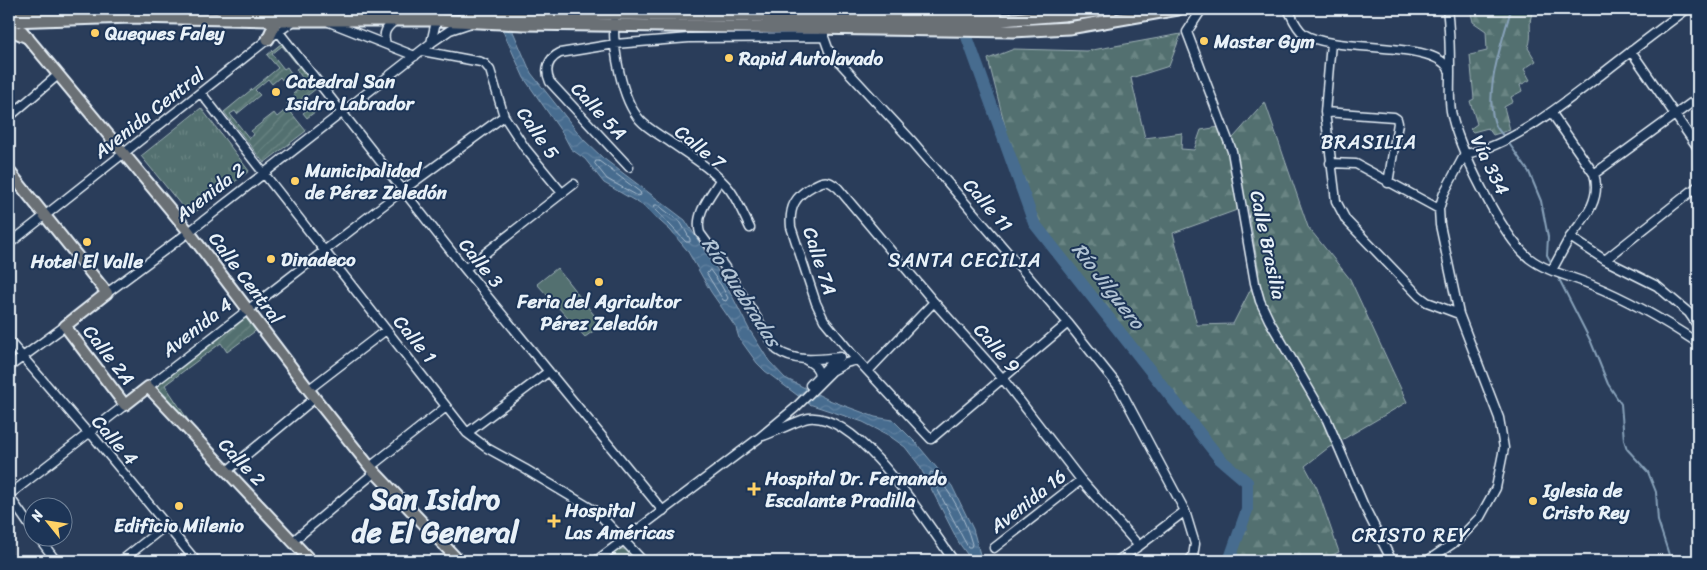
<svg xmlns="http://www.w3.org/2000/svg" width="1707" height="570" viewBox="0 0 1707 570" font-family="Sriracha,sans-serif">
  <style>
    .grass { fill: #52706f; stroke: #9db0b4 }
    .forest { fill: url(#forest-firs); stroke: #9db0b4; fill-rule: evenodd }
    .park { fill: url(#park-tufts); stroke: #9db0b4 }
    .garden { fill: url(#garden-furrows); stroke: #9db0b4; fill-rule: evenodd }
    .water { fill: url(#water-waves); stroke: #87a1b9 }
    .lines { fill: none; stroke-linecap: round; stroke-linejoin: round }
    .shore { stroke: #a8bcce; stroke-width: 1 }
    .stream { stroke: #87a1b9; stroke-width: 2 }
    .river { stroke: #476c8f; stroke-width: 12 }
    .minor-casing { stroke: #e8f1f8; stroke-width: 11 }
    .major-casing { stroke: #e8f1f8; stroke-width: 14 }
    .highway-casing { stroke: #e8f1f8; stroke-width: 15 }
    .minor { stroke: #1d3557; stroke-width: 8 }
    .major { stroke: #6b6f75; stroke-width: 10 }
    .highway { stroke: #6b6f75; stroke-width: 11 }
    .poi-dot { fill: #ffd166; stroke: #1d3557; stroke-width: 2 }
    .labels { text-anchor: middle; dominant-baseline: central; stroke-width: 4; stroke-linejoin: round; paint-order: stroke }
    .poi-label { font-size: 19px; font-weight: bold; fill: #e8f1f8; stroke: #1d3557; text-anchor: start }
    .street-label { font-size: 19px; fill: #e8f1f8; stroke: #1d3557 }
    .neighbourhood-label { font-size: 20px; letter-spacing: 1px; fill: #e8f1f8; stroke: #1d3557 }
    .water-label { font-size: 20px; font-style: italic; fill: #b0c2d3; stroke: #1d3557 }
    .town-label { font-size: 29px; font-weight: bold; fill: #e8f1f8; stroke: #1d3557 }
  </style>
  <defs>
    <pattern id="forest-firs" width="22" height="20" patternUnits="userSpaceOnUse" patternTransform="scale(1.25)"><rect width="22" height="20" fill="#52706f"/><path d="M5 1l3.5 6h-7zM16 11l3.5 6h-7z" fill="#6b8584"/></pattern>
    <pattern id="park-tufts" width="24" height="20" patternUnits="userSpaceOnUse" patternTransform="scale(1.25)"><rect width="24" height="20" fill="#52706f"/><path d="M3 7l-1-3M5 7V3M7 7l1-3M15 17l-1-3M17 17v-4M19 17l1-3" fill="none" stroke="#6b8584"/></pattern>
    <pattern id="garden-furrows" width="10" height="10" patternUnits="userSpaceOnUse" patternTransform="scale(1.25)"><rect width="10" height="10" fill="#52706f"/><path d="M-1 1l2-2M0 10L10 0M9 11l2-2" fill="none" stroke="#6b8584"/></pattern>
    <pattern id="water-waves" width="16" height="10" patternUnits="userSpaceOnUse" patternTransform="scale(1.25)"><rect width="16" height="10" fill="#476c8f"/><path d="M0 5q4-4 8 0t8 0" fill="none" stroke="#6281a0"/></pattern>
  </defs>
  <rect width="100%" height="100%" fill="#2a3d5a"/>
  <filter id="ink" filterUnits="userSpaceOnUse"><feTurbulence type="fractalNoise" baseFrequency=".02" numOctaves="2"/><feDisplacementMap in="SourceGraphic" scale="10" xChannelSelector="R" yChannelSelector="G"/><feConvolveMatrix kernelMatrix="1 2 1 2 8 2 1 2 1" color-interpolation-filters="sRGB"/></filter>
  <g filter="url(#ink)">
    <path class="grass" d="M 557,268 L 602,325 L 585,337 L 537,284 Z
      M 620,549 L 627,549 L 638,561 L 603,561 Z"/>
    <path class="forest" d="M 1470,9 L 1534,9 C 1526,23 1534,34 1528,48 L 1536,61 L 1524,69 L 1530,80 L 1520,85 L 1522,91 L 1511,97 L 1513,102 L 1504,107 L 1510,130 L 1493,135 L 1488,128 L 1473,132 L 1470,129 L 1477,124 L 1470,101 L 1474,99 L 1470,55 L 1487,51 L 1486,31 L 1473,22 Z
      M 1181,34 L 1169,66 L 1131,78 L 1145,138 L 1182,133 L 1181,149 L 1194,150 L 1201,130 L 1219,127 L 1226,146 L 1265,102 L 1308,227 L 1350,279 L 1407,402 L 1328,448 L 1305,466 L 1317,488 L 1339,552 L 1319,561 L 1228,561 L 1246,512 L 1247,482 L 1220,459 L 1034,223 L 1019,181 L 988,59 L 1014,49 L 1087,51 ZM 1248,206 L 1259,273 L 1233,324 L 1197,325 L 1173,233 Z"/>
    <path class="park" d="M 201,108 L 249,171 L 190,216 L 141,156 Z"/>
    <path class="garden" d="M 282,43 L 317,88 L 289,110 L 306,131 L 264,163 L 224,112 L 278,68 L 267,55 ZM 282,46 L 299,67 L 296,69 L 306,83 L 293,94 L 295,96 L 287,103 L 289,107 L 277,117 L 274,113 L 251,131 L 254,135 L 249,138 L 230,114 L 235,111 L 237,114 L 260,95 L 255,90 L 268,79 L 272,84 L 280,77 L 282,80 L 291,73 L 287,67 L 284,69 L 272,54 Z
      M 316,102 L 320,108 L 307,118 L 303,113 Z
      M 248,314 L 258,329 L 227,352 L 221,343 L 165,385 L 192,426 L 154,386 Z"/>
    <path class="water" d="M 493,9 L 505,13 L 531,73 L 584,140 L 603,158 L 685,220 L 725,282 L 749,329 L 769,361 L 785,378 L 829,400 L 875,417 L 893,420 L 916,443 L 952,486 L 973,529 L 981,558 L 984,561 L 972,561 L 959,543 L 919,465 L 905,447 L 888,435 L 863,422 L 809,404 L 765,371 L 757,363 L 739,338 L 736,328 L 711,292 L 687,250 L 670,230 L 642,205 L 604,183 L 585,159 L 571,149 L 563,134 L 524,78 Z"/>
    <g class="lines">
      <path class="shore" d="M 596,161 L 599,161 L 640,192 L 641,195 L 638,196 L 607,179 L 595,164 Z
        M 655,205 L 658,205 L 681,223 L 690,239 L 690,242 L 686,242 L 655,209 Z
        M 710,270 L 721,285 L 728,298 L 726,301 L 723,300 L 707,274 Z
        M 931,472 L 934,473 C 952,493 965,519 972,544 L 971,547 L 968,547 L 964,540 L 930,475 Z"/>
      <path class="stream" d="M 1505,138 C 1502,134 1498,130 1496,126 C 1482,95 1503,40 1511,9
        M 1508,142 L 1529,172 L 1541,201 L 1548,237 L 1547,255 L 1552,264
        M 1557,275 L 1591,342 L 1608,384 L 1621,404 L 1624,440 L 1627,449 L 1648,472 L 1656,492 L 1658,521 L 1671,561"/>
      <path class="river" d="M 957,9 L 1034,223 L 1220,459 L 1247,482 L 1247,510 L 1229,561"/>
      <defs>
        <path id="minor" d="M 1202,9 L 1187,32 L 1232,151 L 1255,283 L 1260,301 L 1269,320 L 1327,420 L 1364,506 L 1392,561
          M 1288,9 C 1292,17 1296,28 1304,34 C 1334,54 1436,39 1449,70
          M 1447,9 C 1450,30 1450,52 1450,73 C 1450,86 1449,99 1451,111 C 1457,146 1502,236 1529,258 C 1547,272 1571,276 1592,285 C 1629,300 1665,321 1698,343
          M 614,21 C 613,48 621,99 640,120 C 647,128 658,134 667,140 C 689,155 714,170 730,190 C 738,201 744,216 750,228
          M 329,22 L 415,56
          M 824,29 L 824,37 L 829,51 L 913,142 L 1068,323 L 1119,387 L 1185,511 L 1195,544 L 1193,556 L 1189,561
          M 278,31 L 465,269 L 663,511
          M 431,43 L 438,13
          M 1331,43 L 1325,112 L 1336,201 L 1346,220 L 1419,296 L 1427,302 L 1459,314
          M 386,44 C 382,32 387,27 396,20
          M 422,51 L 481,62 L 485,64 L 490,70 L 504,116 L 525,148 L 562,193
          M 1631,51 L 1698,148
          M 201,93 L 467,433 L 487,448 L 525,469 L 597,512 L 643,561
          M 1325,112 L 1394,117 L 1397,119 L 1398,123 L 1388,183
          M 1551,112 L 1594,174 C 1602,199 1585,218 1570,237 L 1605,260 L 1657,286 L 1689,313 L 1698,326
          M 9,117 L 58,75
          M 1330,163 L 1356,164 L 1439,209
          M 629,167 L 550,82 C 544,69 548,59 560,53 L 615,44 L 689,38 L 824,37
          M 1594,174 L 1698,98
          M 720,180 C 711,195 694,214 700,233 L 724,266 L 777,350 C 795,363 819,359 840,357
          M 9,244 L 268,39 L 295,20
          M 1605,260 L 1698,186
          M 465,269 L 574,184
          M 1552,270 L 1570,237
          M 107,293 L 189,232 L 431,43 L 450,30 L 468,24
          M 1068,323 L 931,439 L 851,353 L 824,320 L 816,303 L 791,227 C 789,207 795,196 813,186 C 818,184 823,180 828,182 C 831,182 835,186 838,188 L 934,302 L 1003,379 L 1081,480 L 1139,546
          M 9,341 L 88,433 L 93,436 L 196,561
          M 806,360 C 813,364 819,367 819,376
          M 9,367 L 65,326
          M 869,370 L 934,302
          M 810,385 L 831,363 L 838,359
          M 148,387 L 403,190 L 504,116
          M 308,390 L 386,330
          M 467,433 L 548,372
          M 763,436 C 775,432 800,419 809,418 C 860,413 927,524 954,561
          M 370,467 L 446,407
          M 227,471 L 315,398
          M 9,495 L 125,405
          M 9,496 L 32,529
          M 39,538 L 56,561
          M 292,542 L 375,472
          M 994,548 L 1081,480
          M 121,561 L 165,526
          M 596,561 L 759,438 L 795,408 L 832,371 L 846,363 L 857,360
          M 1117,561 L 1139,546 L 1185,511
          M 1427,561 L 1458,540 L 1480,517 L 1496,488 L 1504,448 L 1499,418 L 1459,314 L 1440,225 L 1439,209 L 1444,193 L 1465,154 C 1511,147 1565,102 1602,74 C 1630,52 1659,30 1687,9"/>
        <path id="major" d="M 22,31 L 189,232 L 315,398 L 370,467 L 459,561
          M 9,171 L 107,293 L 65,326 L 125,405 L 148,387 L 311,561"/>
        <path id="highway" d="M 221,9 L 416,13
          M 9,10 L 57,9
          M 465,14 L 614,14 L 1002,20 L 1063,15 L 1112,9
          M 9,21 L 132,17 L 268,20 L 436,20 L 524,24 L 1013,31 L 1069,28 L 1178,9
          M 9,29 L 27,37
          M 268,39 L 274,26 L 268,20"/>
      </defs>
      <use href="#minor" class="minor-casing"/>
      <use href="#major" class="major-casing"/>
      <use href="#highway" class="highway-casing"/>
      <use href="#minor" class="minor"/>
      <use href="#major" class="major"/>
      <use href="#highway" class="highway"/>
    </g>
  </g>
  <g class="poi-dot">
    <circle cx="95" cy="33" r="5"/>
    <circle cx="1204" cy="41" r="5"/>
    <circle cx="729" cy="58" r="5"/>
    <circle cx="276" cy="92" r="5"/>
    <circle cx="295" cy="181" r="5"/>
    <circle cx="87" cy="242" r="5"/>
    <circle cx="271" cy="259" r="5"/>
    <circle cx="599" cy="282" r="5"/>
    <path d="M751.5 481.5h5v5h5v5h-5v5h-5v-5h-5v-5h5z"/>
    <circle cx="1533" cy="501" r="5"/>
    <circle cx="179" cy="506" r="5"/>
    <path d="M551.5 513.5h5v5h5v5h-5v5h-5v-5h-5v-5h5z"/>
  </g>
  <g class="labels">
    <g class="poi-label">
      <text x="105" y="33">Queques Faley</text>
      <text x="1214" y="41">Master Gym</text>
      <text x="739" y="58">Rapid Autolavado</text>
      <text x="286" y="81">Catedral San<tspan x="286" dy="22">Isidro Labrador</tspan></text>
      <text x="305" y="170">Municipalidad<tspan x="305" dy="22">de Pérez Zeledón</tspan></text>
      <text x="281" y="259">Dinadeco</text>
      <text x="87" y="261" text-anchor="middle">Hotel El Valle</text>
      <text x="599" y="301" text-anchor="middle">Feria del Agricultor<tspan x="599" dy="22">Pérez Zeledón</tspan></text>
      <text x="765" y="478">Hospital Dr. Fernando<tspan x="765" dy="22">Escalante Pradilla</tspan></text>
      <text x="1543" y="490">Iglesia de<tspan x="1543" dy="22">Cristo Rey</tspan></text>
      <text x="565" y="510">Hospital<tspan x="565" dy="22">Las Américas</tspan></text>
      <text x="179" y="525" text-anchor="middle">Edificio Milenio</text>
    </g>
    <g class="street-label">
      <text transform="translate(599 111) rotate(47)">Calle 5A</text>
      <text transform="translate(149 113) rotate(-38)">Avenida Central</text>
      <text transform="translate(538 133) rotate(55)">Calle 5</text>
      <text transform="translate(700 147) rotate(39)">Calle 7</text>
      <text transform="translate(1490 165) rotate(64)">Vía 334</text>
      <text transform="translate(210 192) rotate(-38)">Avenida 2</text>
      <text transform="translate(988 205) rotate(49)">Calle 11</text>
      <text transform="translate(1268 245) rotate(78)">Calle Brasilia</text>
      <text transform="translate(820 261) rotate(72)">Calle 7A</text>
      <text transform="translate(481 263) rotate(51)">Calle 3</text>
      <text transform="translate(246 278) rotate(53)">Calle Central</text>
      <text transform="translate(197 327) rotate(-38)">Avenida 4</text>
      <text transform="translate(415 339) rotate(51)">Calle 1</text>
      <text transform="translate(997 348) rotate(49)">Calle 9</text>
      <text transform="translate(109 355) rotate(52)">Calle 2A</text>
      <text transform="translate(115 440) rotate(49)">Calle 4</text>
      <text transform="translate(242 462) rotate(47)">Calle 2</text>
      <text transform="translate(1028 501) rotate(-38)">Avenida 16</text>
    </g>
    <g class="neighbourhood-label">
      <text x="1369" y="142">BRASILIA</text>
      <text x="965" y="260">SANTA CECILIA</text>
      <text x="1411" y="535">CRISTO REY</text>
    </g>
    <g class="water-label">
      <text transform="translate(1108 286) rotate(52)">Río Jilguero</text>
      <text transform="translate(741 292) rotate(57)">Río Quebradas</text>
    </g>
    <g class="town-label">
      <text x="435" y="499">San Isidro<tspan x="435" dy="33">de El General</tspan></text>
    </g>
  </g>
  <rect width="1707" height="570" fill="none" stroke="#1d3557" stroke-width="30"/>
  <rect x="15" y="15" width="1677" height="540" fill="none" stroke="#e8f1f8" stroke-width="2" filter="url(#ink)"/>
  <g transform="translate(48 522) rotate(300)"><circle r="24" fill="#1d3557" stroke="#6e8097"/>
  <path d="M0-4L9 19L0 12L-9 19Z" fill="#ffd166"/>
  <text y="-8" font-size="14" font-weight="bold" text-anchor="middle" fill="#e8f1f8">N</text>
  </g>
</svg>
